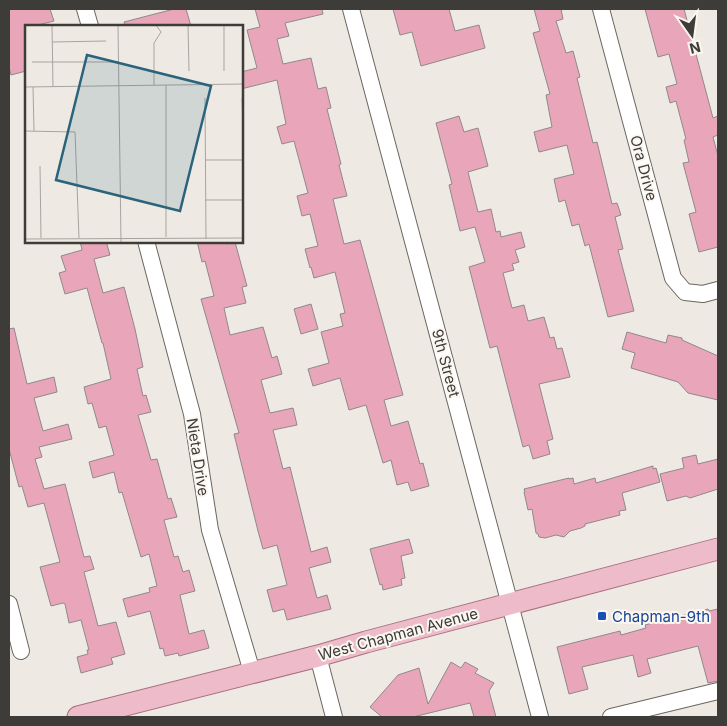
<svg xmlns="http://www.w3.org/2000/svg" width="727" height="726" viewBox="0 0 727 726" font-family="Inter,sans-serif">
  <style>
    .building { fill: #e9a6bb; stroke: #90888a }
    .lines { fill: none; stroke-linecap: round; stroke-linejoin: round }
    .minor-casing { stroke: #6a6761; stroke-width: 18 }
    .major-casing { stroke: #a87180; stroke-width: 23 }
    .minor { stroke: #fff; stroke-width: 16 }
    .major { stroke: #eebbca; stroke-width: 21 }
    .transit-dot { fill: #1a4fb4; stroke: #fbf7f0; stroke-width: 2 }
    .labels { text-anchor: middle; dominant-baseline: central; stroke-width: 4; stroke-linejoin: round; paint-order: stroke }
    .street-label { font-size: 15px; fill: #3d3c39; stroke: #fbf7f0 }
    .transit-label { font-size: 15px; fill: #164399; stroke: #fbf7f0; text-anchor: start }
    .inset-road { fill: none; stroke: #a7a49f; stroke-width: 1 }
    .view { fill: #2b637d; fill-opacity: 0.15; stroke: #2b637d; stroke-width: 2.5 }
    .inset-edge { fill: none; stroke: #3d3c39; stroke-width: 2.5 }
  </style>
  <rect width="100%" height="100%" fill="#eeeae3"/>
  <path class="building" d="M 9,9 L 50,9 L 54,21 L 34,26 L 26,26 L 26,71 L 11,75 L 9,67 Z
    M 174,9 L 186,9 L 191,26 L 125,26 L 124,22 Z
    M 255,9 L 322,9 L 323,14 L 285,23 L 289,36 L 277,39 L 283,64 L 311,58 L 318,89 L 326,87 L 331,108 L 327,109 L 341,164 L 339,165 L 347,196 L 333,199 L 344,244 L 360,240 L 403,395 L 384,400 L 391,426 L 408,421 L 420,464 L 423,463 L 429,486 L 411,491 L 408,482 L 397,485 L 391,460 L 383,463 L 366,405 L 349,410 L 340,378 L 313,386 L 308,369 L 329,363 L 321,332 L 343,326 L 340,314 L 345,313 L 335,272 L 314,278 L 311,267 L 310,268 L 305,249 L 318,246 L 310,214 L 302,216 L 297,196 L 308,193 L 294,141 L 282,144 L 277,127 L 286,124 L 277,80 L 241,89 L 241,72 L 257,68 L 247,30 L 260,27 Z
    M 393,9 L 449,9 L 455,31 L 479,25 L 485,48 L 421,66 L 412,32 L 400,35 Z
    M 534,9 L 561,9 L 563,19 L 556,21 L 566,53 L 573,51 L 580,77 L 577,78 L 593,143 L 597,142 L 612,204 L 617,203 L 621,215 L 615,217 L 623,249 L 618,250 L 634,311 L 608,317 L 589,244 L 585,246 L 579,224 L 572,226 L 565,200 L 559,202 L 554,179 L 574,174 L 567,145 L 539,152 L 534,132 L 552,127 L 546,95 L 550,94 L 533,33 L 540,31 Z
    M 645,9 L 684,9 L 713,118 L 718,116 L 718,135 L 713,137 L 718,156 L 718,247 L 699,252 L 689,214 L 696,212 L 683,163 L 689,162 L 684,140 L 686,139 L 676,101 L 670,103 L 666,87 L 677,84 L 669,54 L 658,57 Z
    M 459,116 L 464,132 L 478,128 L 488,166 L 468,172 L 478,212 L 491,209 L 496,232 L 500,231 L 501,237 L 521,232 L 525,247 L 515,250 L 519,262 L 512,264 L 514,270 L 503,273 L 512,308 L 524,305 L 528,321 L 544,317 L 550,338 L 554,337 L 557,349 L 562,348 L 570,377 L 539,384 L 553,439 L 547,441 L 550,454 L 533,459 L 529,445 L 523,447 L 497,346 L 490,348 L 469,267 L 485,262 L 475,227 L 460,231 L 449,185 L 452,184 L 436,123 Z
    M 80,241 L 106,241 L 110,255 L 94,259 L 103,293 L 124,287 L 135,329 L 143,367 L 137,369 L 143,396 L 146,395 L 151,412 L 138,415 L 151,460 L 157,459 L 168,499 L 171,498 L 177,517 L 164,520 L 174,557 L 178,556 L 183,572 L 189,570 L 195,591 L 180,595 L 189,634 L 204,630 L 209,648 L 179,656 L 178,653 L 165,656 L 163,648 L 160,649 L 150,611 L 128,617 L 123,599 L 150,592 L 149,588 L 157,586 L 149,554 L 141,557 L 122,492 L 119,493 L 114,472 L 93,478 L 89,462 L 114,455 L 106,426 L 99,428 L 92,403 L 88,404 L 84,387 L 111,379 L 103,343 L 102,343 L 87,288 L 65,294 L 59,273 L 66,271 L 61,256 L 82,250 Z
    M 197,241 L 225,241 L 226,244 L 235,242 L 247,286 L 242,287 L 246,303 L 224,308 L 230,335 L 263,327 L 272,358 L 277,356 L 282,374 L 261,380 L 270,413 L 293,408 L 297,425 L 273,430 L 283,469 L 290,467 L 311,552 L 327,547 L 331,562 L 309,568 L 317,598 L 327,595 L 331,609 L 287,620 L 284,609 L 273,612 L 267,590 L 287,585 L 277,545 L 263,549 L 258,531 L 234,434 L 239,433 L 201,299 L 214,296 L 205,261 L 202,262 Z
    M 311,304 L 318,329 L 301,334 L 294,309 Z
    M 14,328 L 27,384 L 54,377 L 57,392 L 34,398 L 43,431 L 68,424 L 72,439 L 39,447 L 42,457 L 35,459 L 44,489 L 65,484 L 84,557 L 90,556 L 94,569 L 84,572 L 98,626 L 116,622 L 125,654 L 111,658 L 113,664 L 81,673 L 77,657 L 88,654 L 87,650 L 89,650 L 81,620 L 69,623 L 65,604 L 63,603 L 51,606 L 40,567 L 60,562 L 44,503 L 28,507 L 22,486 L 19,487 L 9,449 L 9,329 Z
    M 627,332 L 666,343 L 668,335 L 682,338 L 682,340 L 718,356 L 718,400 L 688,393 L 678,382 L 631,368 L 635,353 L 622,349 Z
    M 696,455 L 698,464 L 718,459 L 718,489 L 690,498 L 686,496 L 667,501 L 660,474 L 684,468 L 682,458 Z
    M 653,466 L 653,469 L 656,468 L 660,482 L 622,493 L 626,510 L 619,511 L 620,515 L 585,524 L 585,526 L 581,528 L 570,531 L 564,537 L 556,535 L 545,538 L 539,537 L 538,534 L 536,533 L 532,509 L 528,510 L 524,492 L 525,492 L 524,489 L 569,478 L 569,479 L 573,478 L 574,484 L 595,478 L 596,483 Z
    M 409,539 L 413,553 L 401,556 L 405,578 L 401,579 L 402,585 L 383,590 L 382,584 L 380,585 L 370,549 Z
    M 708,609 L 709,611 L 718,609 L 718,681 L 708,683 L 698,646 L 647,659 L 651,673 L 638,677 L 633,655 L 582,667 L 588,689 L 569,694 L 557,647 L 620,631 L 621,635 L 646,628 L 645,625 Z
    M 451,662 L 461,668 L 465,662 L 478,669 L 475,673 L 494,683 L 489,691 L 496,717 L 474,717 L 470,703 L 413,717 L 382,717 L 370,707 L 398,675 L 419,668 L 428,704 Z"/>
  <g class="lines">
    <defs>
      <path id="minor" d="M 85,9 L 90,26
        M 351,9 L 540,717
        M 601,9 L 673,278 L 685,292 L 703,294 L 718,290
        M 146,241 L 192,414 L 210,530 L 252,672
        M 9,604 L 21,651
        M 318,656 L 334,717
        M 611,717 L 718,691"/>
      <path id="major" d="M 78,717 L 318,656 L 366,642 L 718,549"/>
    </defs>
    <use href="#minor" class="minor-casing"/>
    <use href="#major" class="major-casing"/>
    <use href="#minor" class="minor"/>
    <use href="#major" class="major"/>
  </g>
  <rect class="transit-dot" x="597" y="611" width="10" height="10" rx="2.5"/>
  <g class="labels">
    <g class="street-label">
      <text transform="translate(644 168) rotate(75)">Ora Drive</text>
      <text transform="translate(446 363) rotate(75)">9th Street</text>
      <text transform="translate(198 457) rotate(81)">Nieta Drive</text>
      <text transform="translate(398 634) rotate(-15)">West Chapman Avenue</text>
    </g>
    <g class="transit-label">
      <text x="612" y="616">Chapman-9th</text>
    </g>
  </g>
  <g transform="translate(25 25)">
    <rect width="218" height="218" fill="#eeeae3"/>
    <path class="inset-road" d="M 27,0 L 28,62M 93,0 L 96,217M 163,0 L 164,46M 199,0 L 199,46M 27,17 L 81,16M 7,37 L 93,37M 129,60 L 129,18 L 136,7 L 131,0M 141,60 L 141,212M 0,62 L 218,59M 8,62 L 9,106M 180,73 L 181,214M 217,73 L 218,99M 0,106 L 50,107 L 54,213M 180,135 L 218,135M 15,141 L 16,213M 180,175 L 218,175M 0,214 L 218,213"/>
    <path class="view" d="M 62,30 L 186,61 L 155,186 L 31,155 Z"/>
    <rect width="218" height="218" class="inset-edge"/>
  </g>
  <rect width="727" height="726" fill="none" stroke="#3d3c39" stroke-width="20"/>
  <g transform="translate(692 35) rotate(166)" stroke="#fbf7f0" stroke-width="4" paint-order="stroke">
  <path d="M0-4L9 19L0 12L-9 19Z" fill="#3d3c39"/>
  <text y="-8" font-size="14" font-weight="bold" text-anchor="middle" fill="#3d3c39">N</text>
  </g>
</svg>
